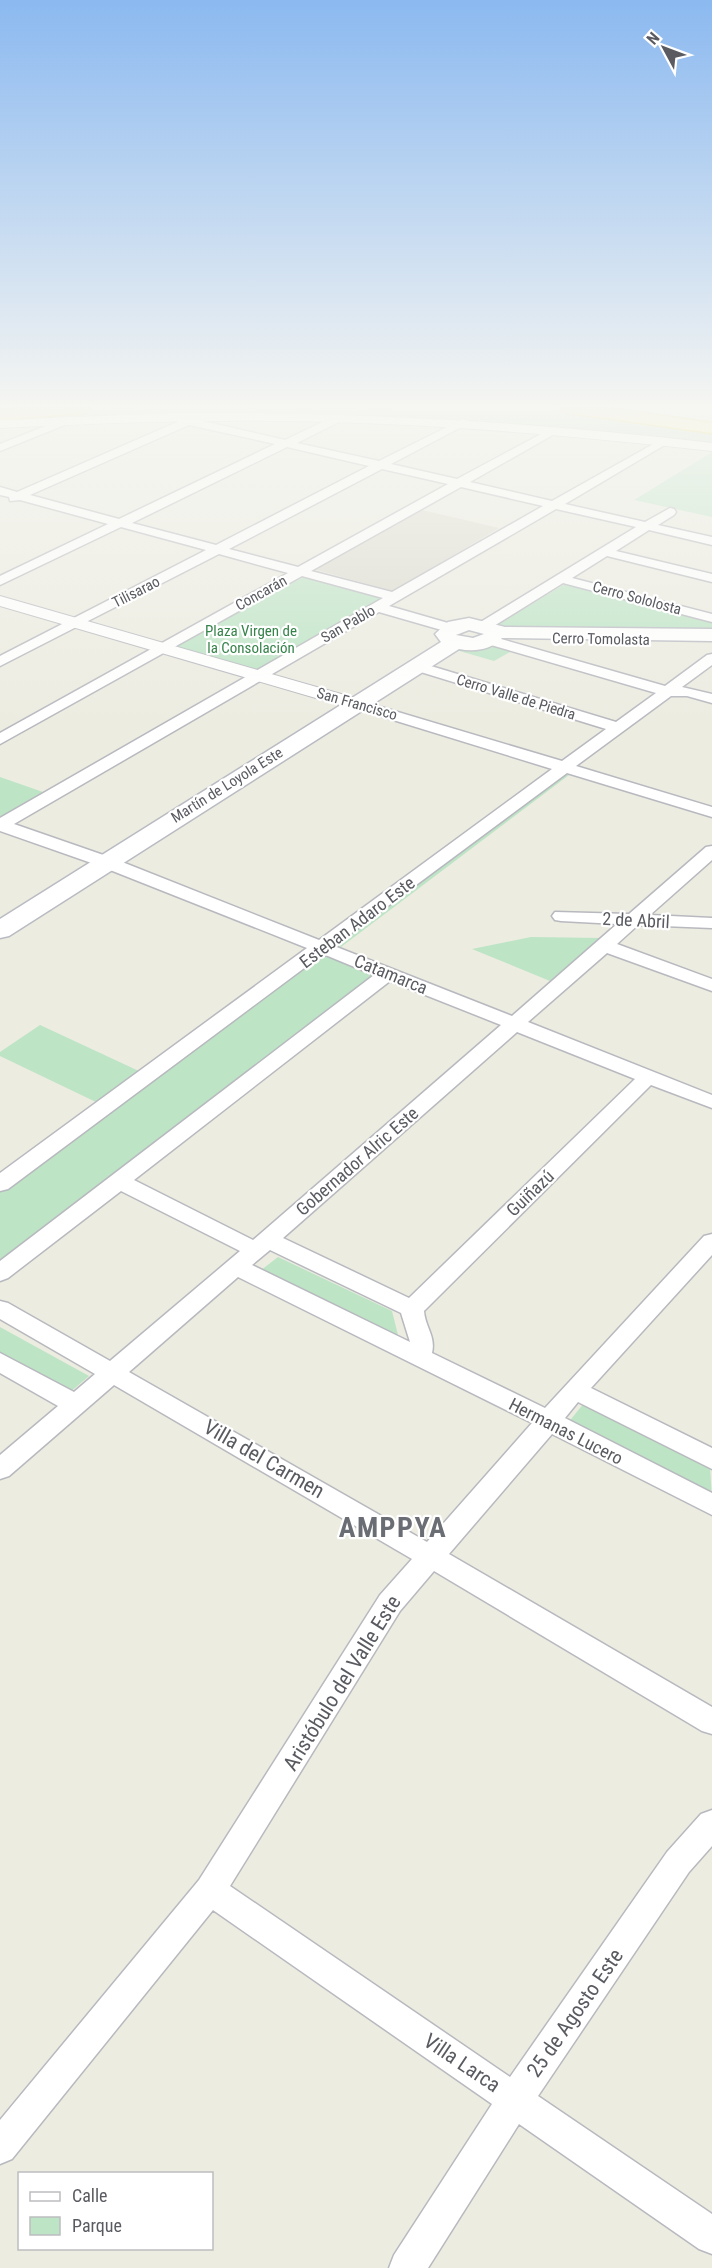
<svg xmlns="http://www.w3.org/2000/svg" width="712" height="2268" viewBox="0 0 712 2268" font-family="'Roboto Condensed',sans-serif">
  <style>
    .education { fill: #dcdbcf }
    .green { fill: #bde4c5 }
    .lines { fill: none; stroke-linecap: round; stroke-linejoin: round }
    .minor-casing { stroke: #b8b9bf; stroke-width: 3 }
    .tertiary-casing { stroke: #b8b9bf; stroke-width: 2 }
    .secondary-casing { stroke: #b9bbc2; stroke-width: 3 }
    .trunk-casing { stroke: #e7d006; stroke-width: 3 }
    .minor { fill: #fff; fill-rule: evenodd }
    .tertiary { fill: #fff; fill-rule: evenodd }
    .secondary { fill: #fff; fill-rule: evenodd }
    .trunk { fill: #faf998; fill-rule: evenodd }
    .labels { text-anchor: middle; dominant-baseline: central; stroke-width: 4.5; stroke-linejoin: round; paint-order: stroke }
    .far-street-label { font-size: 15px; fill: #595b61; stroke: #fff }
    .far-park-label { font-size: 15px; fill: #36834a; stroke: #fff }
    .street-label { font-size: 18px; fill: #595b61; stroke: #fff }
    .near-street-label { font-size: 21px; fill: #595b61; stroke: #fff }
    .near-district-label { font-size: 28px; font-weight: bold; letter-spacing: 1.5px; fill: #6a6d73; stroke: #fff }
  </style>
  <rect width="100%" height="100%" fill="#ecece1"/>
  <path class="education" d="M 422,510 L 499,528 L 393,591 L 313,569 Z"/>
  <path class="green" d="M 109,408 L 547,408 L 712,430 L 712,445 C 580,429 447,415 313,415 C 209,415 104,420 0,422 L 0,417 Z
    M 712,452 L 712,517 L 634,500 Z
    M 305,576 L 383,597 L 254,673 L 173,648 Z
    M 569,584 L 712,621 L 712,632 L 494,627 L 563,585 Z
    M 494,646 L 512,651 L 494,661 L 456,650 Z
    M 562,773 L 569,775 L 341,947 L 333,944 Z
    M 0,777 L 43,792 L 0,818 Z
    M 531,937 L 601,938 L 550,981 L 472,949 Z
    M 322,954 L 375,976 L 0,1264 L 0,1191 Z
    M 40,1025 L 141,1072 L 98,1103 L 0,1056 L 0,1052 Z
    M 278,1257 L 392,1311 L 399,1339 L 260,1271 Z
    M 0,1327 L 89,1376 L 69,1393 L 0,1354 Z
    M 584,1403 L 710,1467 L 712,1499 L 568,1423 Z"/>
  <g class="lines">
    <defs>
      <path id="minor" d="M 190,414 L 194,415 L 194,419 L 285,440 L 337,415 L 345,415 L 345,419 L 297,443 L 379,461 L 463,419 L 469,422 L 467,424 L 391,464 L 457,479 L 554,427 L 560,430 L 558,432 L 470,482 L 552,501 L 664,438 L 668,439 L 668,443 L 565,504 L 645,522 L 670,508 L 674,509 L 676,512 L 674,515 L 658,525 L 712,537 L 712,545 L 649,530 L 616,551 L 712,574 L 712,582 L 607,556 L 572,578 L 712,614 L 712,622 L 563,583 L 489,629 L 479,629 L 477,626 L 479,623 L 636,527 L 556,509 L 389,606 L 455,625 L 457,628 L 455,631 L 445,631 L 379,612 L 14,824 L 112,858 L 319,940 L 552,769 L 351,707 L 348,704 L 351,701 L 361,701 L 562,761 L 606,729 L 411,669 L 409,666 L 411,663 L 421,663 L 616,722 L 656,693 L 484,643 L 482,640 L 484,637 L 494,637 L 665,686 L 707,655 L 712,654 L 712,665 L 682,687 L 712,694 L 712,703 L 687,696 L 671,696 L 576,766 L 712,807 L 712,817 L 567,773 L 334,946 L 512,1016 L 617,924 L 561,921 L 555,920 L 552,916 L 555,912 L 629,914 L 706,847 L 712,846 L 712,860 L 650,915 L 712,918 L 712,928 L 638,925 L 617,944 L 712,979 L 712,991 L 607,953 L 528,1022 L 712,1095 L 712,1108 L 651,1085 L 424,1311 C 425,1327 436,1336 432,1353 L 545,1408 L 704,1236 L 712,1234 L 712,1255 L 591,1388 L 712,1448 L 712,1469 L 578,1402 L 565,1418 L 712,1493 L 712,1515 L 552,1434 L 449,1554 L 712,1707 L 712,1734 L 702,1731 L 434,1571 L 400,1611 L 230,1886 L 510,2077 L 667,1852 L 701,1814 L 712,1810 L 712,1846 L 689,1872 L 538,2096 L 712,2214 L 712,2254 L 699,2249 L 519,2124 L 428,2268 L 389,2268 L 394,2255 L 492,2104 L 213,1910 L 12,2159 L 0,2164 L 0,2120 L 199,1880 L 380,1595 L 412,1559 L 114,1385 L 9,1476 L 0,1479 L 0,1455 L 58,1406 L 0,1373 L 0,1353 L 74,1392 L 95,1374 L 0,1319 L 0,1301 L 8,1303 L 110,1361 L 240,1251 L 121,1191 L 8,1278 L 0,1281 L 0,1261 L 374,975 L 323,954 L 8,1189 L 0,1191 L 0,1173 L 307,948 L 100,866 L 0,831 L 0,818 L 383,598 L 302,576 L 0,744 L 0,733 L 288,573 L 219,554 L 0,666 L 0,656 L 206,550 L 121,527 L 0,585 L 0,576 L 108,524 L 20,500 L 10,501 L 9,497 L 0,495 L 0,487 L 17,492 L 184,419 ZM 189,425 L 275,444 L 119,519 L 30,495 ZM 287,447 L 369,466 L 216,545 L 132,523 ZM 382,469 L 448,484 L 298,567 L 229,549 ZM 461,487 L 543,506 L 392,592 L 311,571 ZM 390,981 L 501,1025 L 253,1240 L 134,1180 ZM 517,1032 L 635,1079 L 409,1298 L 283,1238 ZM 270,1250 L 401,1313 L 410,1342 L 252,1265 ZM 238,1277 L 532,1423 L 427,1542 L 129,1372 Z
        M 68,417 L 74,420 L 72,422 L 0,451 L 0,444 Z"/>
      <path id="tertiary" d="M 178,413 C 357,412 534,422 712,443 L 712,451 C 594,438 477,427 359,423 C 239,418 120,422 0,428 L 0,420 Z
        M 0,596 L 362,700 L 365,704 L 362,708 L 350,708 L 0,606 Z"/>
      <path id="secondary" d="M 469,618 L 505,627 L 712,629 L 712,641 L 502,638 C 491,650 474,652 459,649 L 9,936 L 0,938 L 0,919 L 441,642 L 435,634 L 448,622 ZM 469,630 L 484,634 L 473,638 L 456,635 Z"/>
      <path id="trunk" d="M 18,408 L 91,408 L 83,413 L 0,420 L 0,410 Z
        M 560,408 L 607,408 L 712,423 L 712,433 L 568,413 Z"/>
    </defs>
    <use href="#minor" class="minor-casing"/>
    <use href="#tertiary" class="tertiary-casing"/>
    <use href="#secondary" class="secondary-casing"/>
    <use href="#trunk" class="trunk-casing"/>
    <use href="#minor" class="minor"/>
    <use href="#tertiary" class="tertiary"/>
    <use href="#secondary" class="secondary"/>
    <use href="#trunk" class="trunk"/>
  </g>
  <linearGradient id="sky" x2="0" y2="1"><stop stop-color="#8bb9f0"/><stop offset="0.56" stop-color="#f6f6f2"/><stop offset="1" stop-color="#f6f6f2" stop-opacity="0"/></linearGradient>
  <rect width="712" height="726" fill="url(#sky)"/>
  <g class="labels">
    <g class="far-street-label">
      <text transform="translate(136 592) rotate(-27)">Tilisarao</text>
      <text transform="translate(261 593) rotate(-29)">Concarán</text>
      <text transform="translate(637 598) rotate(15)">Cerro Sololosta</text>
      <text transform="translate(348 624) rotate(-30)">San Pablo</text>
      <text transform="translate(601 639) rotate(1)">Cerro Tomolasta</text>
      <text transform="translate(516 697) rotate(17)">Cerro Valle de Piedra</text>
      <text transform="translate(357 704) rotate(16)">San Francisco</text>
      <text transform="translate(227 785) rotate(-32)">Martín de Loyola Este</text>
    </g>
    <g class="far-park-label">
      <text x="251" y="631">Plaza Virgen de<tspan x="251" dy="17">la Consolación</tspan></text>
    </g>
    <g class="street-label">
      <text transform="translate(636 920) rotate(3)">2 de Abril</text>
      <text transform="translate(357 922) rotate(-37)">Esteban Adaro Este</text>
      <text transform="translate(391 974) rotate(22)">Catamarca</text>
      <text transform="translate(357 1161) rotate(-41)">Gobernador Alric Este</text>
      <text transform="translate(530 1193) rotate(-44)">Guiñazú</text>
      <text transform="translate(566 1431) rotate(27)">Hermanas Lucero</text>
    </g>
    <g class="near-street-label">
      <text transform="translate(264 1459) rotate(30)">Villa del Carmen</text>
      <text transform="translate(342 1683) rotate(-58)">Aristóbulo del Valle Este</text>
      <text transform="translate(575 2013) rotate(-55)">25 de Agosto Este</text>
      <text transform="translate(462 2063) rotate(34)">Villa Larca</text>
    </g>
    <g class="near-district-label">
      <text x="393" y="1527">AMPPYA</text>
    </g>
  </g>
  <rect x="18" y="2172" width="195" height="78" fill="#ffffff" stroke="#bdbdc0" stroke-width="1.5"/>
  <rect x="30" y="2192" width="30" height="9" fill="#ffffff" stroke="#bdbdc0" stroke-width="1.5"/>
  <text x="72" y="2202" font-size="18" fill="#595b61">Calle</text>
  <rect x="30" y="2217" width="30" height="18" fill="#bde4c5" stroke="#bdbdc0" stroke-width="1.5"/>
  <text x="72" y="2232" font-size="18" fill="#595b61">Parque</text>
  <g transform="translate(664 48) rotate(311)" stroke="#ffffff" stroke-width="4.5" paint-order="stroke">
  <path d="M0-4.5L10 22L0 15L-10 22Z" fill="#595b61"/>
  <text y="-9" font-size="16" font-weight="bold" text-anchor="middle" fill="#595b61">N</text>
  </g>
</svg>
